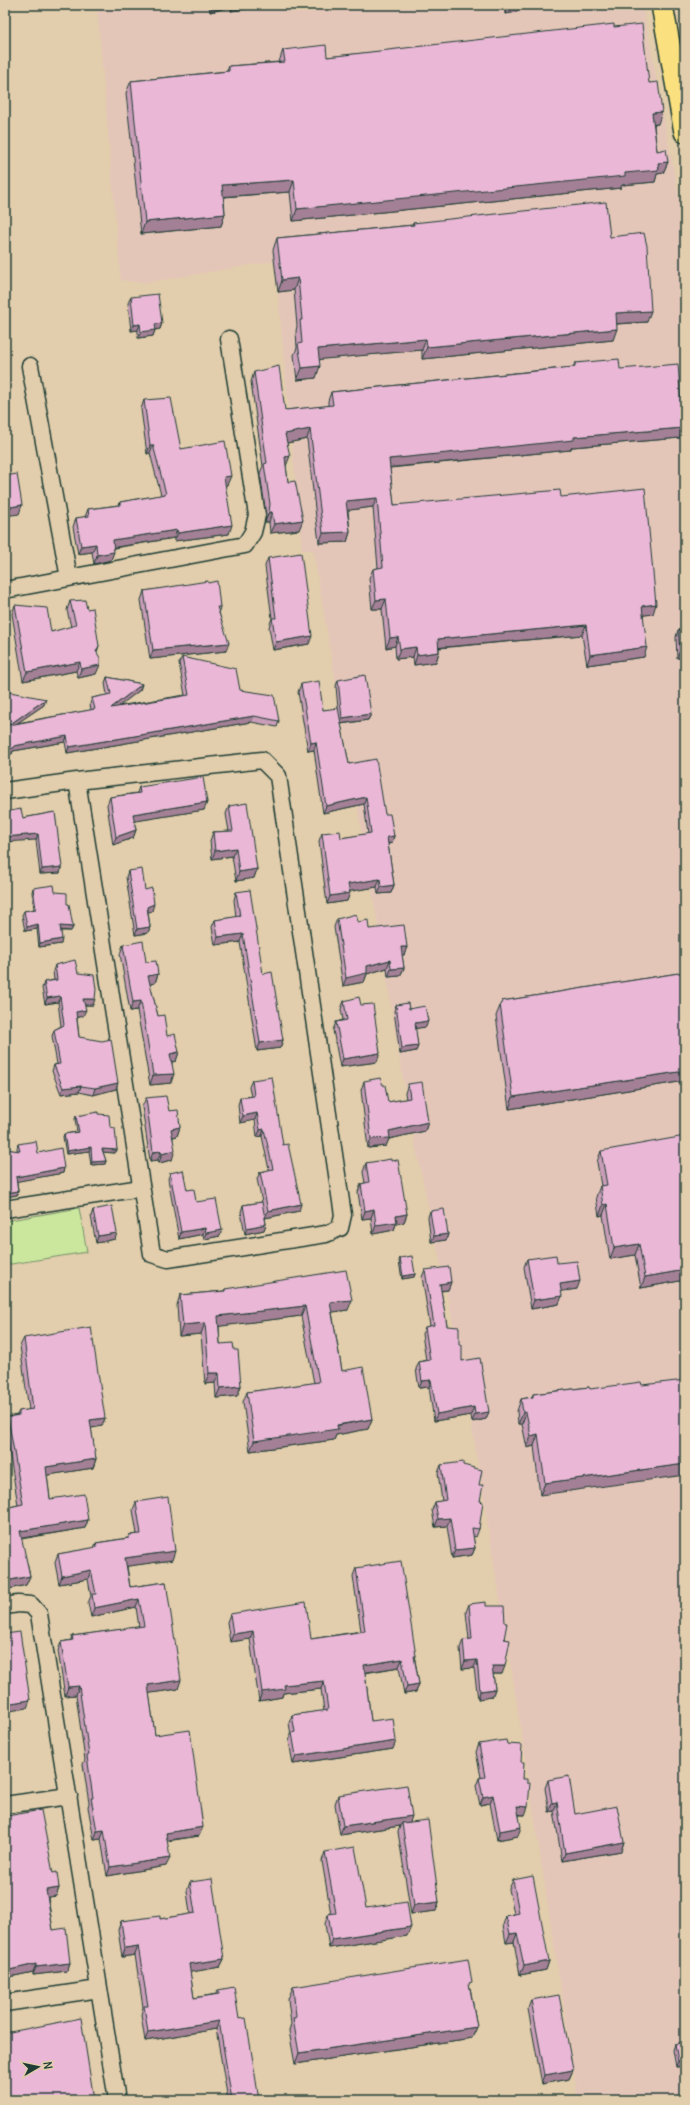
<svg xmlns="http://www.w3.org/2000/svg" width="690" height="2105" viewBox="0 0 690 2105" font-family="Delius,sans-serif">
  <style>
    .built { fill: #e4c6b9 }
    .green { fill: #cbe79e; stroke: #759269 }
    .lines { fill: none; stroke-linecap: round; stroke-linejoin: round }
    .minor-casing { stroke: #1f3d34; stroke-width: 19 }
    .major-casing { stroke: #1f3d34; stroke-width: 24 }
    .minor { stroke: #e2cdac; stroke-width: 16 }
    .major { stroke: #fbe080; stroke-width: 21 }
    .wall { fill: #c99db8; stroke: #1f3d34 }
    .shaded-wall { fill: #a48096; stroke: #1f3d34 }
    .building { fill: #eab7d6; stroke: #1f3d34 }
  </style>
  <rect width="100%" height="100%" fill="#e2cdac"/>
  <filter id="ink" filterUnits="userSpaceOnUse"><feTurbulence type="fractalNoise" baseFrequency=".025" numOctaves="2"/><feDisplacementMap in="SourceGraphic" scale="8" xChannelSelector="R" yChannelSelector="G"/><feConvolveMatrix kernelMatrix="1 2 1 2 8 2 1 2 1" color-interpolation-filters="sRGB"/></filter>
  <g filter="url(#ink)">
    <path class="built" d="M 97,5 L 641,5 L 644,13 L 685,230 L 685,2100 L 578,2100 L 518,1711 L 462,1365 L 415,1144 L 399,1056 L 384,960 L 313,550 L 302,550 L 275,261 L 144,283 L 121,280 Z"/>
    <path class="green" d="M 79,1208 L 87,1252 L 5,1265 L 5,1221 Z"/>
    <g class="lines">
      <defs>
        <path id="minor" d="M 30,366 L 69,578
          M 5,590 L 245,545 L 253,532 L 257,515 L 229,339
          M 5,791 L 77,781 L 262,760 L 278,776 L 343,1215 L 340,1228 L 326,1234 L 168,1259 L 152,1254 L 77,781
          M 5,1209 L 141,1188
          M 5,1606 L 18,1604 L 31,1605 L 39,1614 L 117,2100
          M 5,1805 L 69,1796
          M 5,2003 L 99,1989"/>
        <path id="major" d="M 662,5 L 685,132"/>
      </defs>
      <use href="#minor" class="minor-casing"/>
      <use href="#major" class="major-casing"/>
      <use href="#minor" class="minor"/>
      <use href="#major" class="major"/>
    </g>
    <path class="wall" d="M 209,5 L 271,5 L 231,11 L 231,7 L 210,12 Z
      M 504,5 L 520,5 L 517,12 L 505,14 Z
      M 614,27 L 649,83 L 658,124 L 654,125 L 657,151 L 668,162 L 663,173 L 657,174 L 655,182 L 622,185 L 621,188 L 293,221 L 290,192 L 224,197 L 225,214 L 221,226 L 141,234 L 126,93 L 131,81 L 227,71 L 229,66 L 279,62 L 283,50 L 327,57 Z
      M 413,223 L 610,237 L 647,322 L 617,324 L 613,340 L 422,359 L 422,350 L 320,359 L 316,378 L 297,380 L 294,355 L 297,348 L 296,331 L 297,326 L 294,290 L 278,292 L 273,250 L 277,238 L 413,225 Z
      M 131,297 L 162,323 L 160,329 L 155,330 L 153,336 L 138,338 L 138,330 L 131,331 L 128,303 Z
      M 575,363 L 620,369 L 680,438 L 572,447 L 570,450 L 390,468 L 394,505 L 561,497 L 653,614 L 643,615 L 644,657 L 587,665 L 582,635 L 439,648 L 439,652 L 436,662 L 414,665 L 413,657 L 396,659 L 395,646 L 386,648 L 382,609 L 372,609 L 369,578 L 373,569 L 378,568 L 373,507 L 348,510 L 350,532 L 347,542 L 319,543 L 307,439 L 287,443 L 286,466 L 288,482 L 299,530 L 270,533 L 269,522 L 265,522 L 266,514 L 260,473 L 263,466 L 251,382 L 254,372 L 285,410 L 328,406 L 328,401 L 331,392 L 573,367 Z
      M 144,400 L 181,449 L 227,485 L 225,485 L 229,534 L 174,541 L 174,538 L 114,548 L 111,560 L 94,564 L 92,552 L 78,554 L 73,527 L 76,518 L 85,517 L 88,509 L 119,505 L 120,502 L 161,495 L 150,453 L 147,454 L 141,409 Z
      M 268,558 L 309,644 L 273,650 L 269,627 L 272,618 L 265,566 Z
      M 208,583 L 220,607 L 219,611 L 226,651 L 150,659 L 141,600 L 144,591 Z
      M 70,601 L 87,609 L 99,646 L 97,652 L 96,674 L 78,678 L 76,671 L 23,681 L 12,614 L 15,605 L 51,632 L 71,627 L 67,610 Z
      M 684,622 L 685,673 L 682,673 L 681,658 L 677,658 L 676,637 L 678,630 L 681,629 Z
      M 182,657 L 240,690 L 279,721 L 277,727 L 251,722 L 67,753 L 65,742 L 13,751 L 12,754 L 5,692 L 44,705 L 17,723 L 91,710 L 90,704 L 92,698 L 107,695 L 105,683 L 107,677 L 142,684 L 140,690 L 118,706 L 185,695 L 179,663 Z
      M 338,680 L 371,714 L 368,720 L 341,724 L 349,764 L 385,814 L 394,836 L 392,843 L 388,844 L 394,885 L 391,893 L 378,894 L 377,887 L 350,891 L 347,901 L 327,904 L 319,841 L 322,833 L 341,838 L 368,834 L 364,804 L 323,813 L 314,750 L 308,751 L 298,692 L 301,684 L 323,710 L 338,709 L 336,686 Z
      M 139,787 L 207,802 L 204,810 L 134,821 L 136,830 L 133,838 L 113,845 L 107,805 L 110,797 L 137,793 Z
      M 229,806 L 257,869 L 254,878 L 236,881 L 232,856 L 212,859 L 210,841 L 213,832 L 229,831 L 226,814 Z
      M 55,812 L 60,873 L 40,874 L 36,840 L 23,818 Z
      M 128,871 L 145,890 L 152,911 L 148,912 L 150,927 L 148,933 L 135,935 L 126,877 Z
      M 33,888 L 55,892 L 67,904 L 73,927 L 71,931 L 61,931 L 61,944 L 39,947 L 37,929 L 25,931 L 22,915 L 24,911 L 34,909 L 32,892 Z
      M 236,892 L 263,974 L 283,1040 L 280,1048 L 257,1051 L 240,942 L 215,945 L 212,927 L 215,920 L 236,917 L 234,900 Z
      M 337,919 L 369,929 L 407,947 L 404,955 L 402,955 L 404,968 L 400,976 L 388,977 L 387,968 L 367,974 L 364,982 L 343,986 L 334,927 Z
      M 123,945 L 146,962 L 158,974 L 155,983 L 150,984 L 158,1016 L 167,1036 L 179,1052 L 176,1061 L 172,1062 L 171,1083 L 150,1085 L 137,1010 L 130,1011 L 120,954 Z
      M 55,965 L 78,973 L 93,1005 L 85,1005 L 83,1016 L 77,1018 L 79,1037 L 116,1089 L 93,1095 L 79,1092 L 61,1094 L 52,1071 L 54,1065 L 57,1064 L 52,1036 L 54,1030 L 61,1026 L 58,1002 L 45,1004 L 42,988 L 44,982 L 54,980 L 53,971 Z
      M 685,972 L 685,1081 L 509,1109 L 496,1016 L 502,1001 Z
      M 344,1001 L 377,1062 L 340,1067 L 333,1030 L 336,1022 L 343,1020 L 341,1009 Z
      M 396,1005 L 409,1009 L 426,1027 L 415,1028 L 418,1046 L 416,1051 L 400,1054 L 394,1011 Z
      M 252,1080 L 283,1145 L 299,1211 L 265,1218 L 266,1224 L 264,1230 L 245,1234 L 241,1212 L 243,1205 L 262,1202 L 257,1179 L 260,1172 L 269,1170 L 262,1136 L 257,1137 L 255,1120 L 240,1123 L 238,1105 L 240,1098 L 251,1096 L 249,1087 Z
      M 364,1081 L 388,1102 L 406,1099 L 405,1093 L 408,1084 L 428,1122 L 425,1131 L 389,1139 L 386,1146 L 368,1148 L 361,1090 Z
      M 146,1098 L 169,1111 L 180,1127 L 177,1136 L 173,1137 L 172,1160 L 159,1163 L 158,1160 L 150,1161 L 142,1107 Z
      M 98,1114 L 110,1127 L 117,1150 L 115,1153 L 103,1152 L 106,1161 L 105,1164 L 91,1165 L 89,1151 L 66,1154 L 63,1137 L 64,1134 L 77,1132 L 75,1119 L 76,1116 Z
      M 18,1144 L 38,1153 L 64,1168 L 63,1173 L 17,1181 L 18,1191 L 17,1195 L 5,1197 L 5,1149 L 17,1151 L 17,1148 Z
      M 601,1151 L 685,1280 L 641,1288 L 635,1255 L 610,1259 L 603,1215 L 599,1216 L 596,1197 L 600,1186 L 601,1186 L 597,1162 Z
      M 391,1161 L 407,1214 L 404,1222 L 396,1224 L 394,1230 L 373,1234 L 371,1218 L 362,1219 L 358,1192 L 361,1184 L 365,1183 L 363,1172 L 366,1163 Z
      M 170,1173 L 187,1190 L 196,1202 L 220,1236 L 204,1239 L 203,1234 L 179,1239 L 168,1179 Z
      M 93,1210 L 115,1239 L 96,1243 L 91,1216 Z
      M 430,1211 L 448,1234 L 446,1240 L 431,1242 L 428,1217 Z
      M 400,1258 L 415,1274 L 414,1277 L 402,1279 L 399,1261 Z
      M 527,1259 L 557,1263 L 577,1289 L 561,1291 L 559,1304 L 531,1309 L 524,1267 Z
      M 425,1270 L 451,1282 L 448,1290 L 441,1291 L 447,1326 L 459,1345 L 462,1361 L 486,1419 L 472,1422 L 471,1415 L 434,1421 L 429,1387 L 419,1388 L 416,1369 L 419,1362 L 426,1360 L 422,1334 L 425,1327 L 430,1326 L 422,1277 Z
      M 225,1289 L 348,1310 L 332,1312 L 342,1371 L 372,1419 L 368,1429 L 336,1435 L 334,1440 L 250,1451 L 243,1402 L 247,1392 L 314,1383 L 301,1316 L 219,1326 L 220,1344 L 234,1350 L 241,1386 L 237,1396 L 216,1398 L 215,1383 L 205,1384 L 201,1334 L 179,1336 L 177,1305 L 180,1295 L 224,1291 Z
      M 24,1338 L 105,1418 L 102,1426 L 91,1428 L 96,1459 L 93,1468 L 47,1475 L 50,1499 L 88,1520 L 85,1528 L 21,1539 L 30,1576 L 26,1585 L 5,1590 L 5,1508 L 18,1505 L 5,1425 L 8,1417 L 17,1415 L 19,1411 L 29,1410 L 20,1346 Z
      M 589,1387 L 540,1495 L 534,1446 L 527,1448 L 522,1424 L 518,1424 L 517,1411 L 521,1399 L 532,1397 L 533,1394 Z
      M 441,1465 L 463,1465 L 479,1485 L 480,1501 L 479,1529 L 476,1537 L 473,1536 L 475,1548 L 472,1555 L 452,1558 L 447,1526 L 435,1527 L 432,1510 L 435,1502 L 442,1501 L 438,1473 Z
      M 136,1502 L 172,1560 L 127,1566 L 130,1587 L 166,1582 L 178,1689 L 149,1693 L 155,1735 L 199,1836 L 167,1841 L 166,1866 L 107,1876 L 101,1839 L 94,1840 L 88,1807 L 89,1803 L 83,1764 L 85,1760 L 76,1695 L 65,1696 L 58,1651 L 61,1642 L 71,1640 L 72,1636 L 139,1627 L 136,1607 L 91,1617 L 88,1603 L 91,1596 L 88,1579 L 59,1584 L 55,1563 L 58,1554 L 94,1548 L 96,1543 L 128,1538 L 129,1535 L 137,1534 L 133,1510 Z
      M 356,1568 L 416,1656 L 415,1660 L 419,1684 L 416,1692 L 404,1694 L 399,1667 L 365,1673 L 371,1721 L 393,1749 L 293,1764 L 289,1741 L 291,1735 L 289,1723 L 292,1715 L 324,1711 L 321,1689 L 283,1693 L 282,1697 L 259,1701 L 250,1639 L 230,1642 L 227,1622 L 230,1614 L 311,1639 L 361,1631 L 353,1576 Z
      M 469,1604 L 486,1606 L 505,1623 L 502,1674 L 493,1674 L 495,1689 L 492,1697 L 478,1699 L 474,1668 L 462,1669 L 460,1648 L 463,1640 L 469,1639 L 466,1612 Z
      M 479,1744 L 507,1744 L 521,1762 L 523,1779 L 525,1815 L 519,1815 L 518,1836 L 497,1840 L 490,1803 L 480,1805 L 476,1786 L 479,1778 L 481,1777 L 476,1752 Z
      M 548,1780 L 575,1814 L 624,1842 L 621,1851 L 562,1861 L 554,1811 L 549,1812 L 545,1788 Z
      M 338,1795 L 410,1822 L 439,1902 L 436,1911 L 411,1914 L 398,1832 L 400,1826 L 340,1835 L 335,1804 Z
      M 7,1816 L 53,1873 L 59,1888 L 56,1896 L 48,1897 L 53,1930 L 70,1963 L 67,1971 L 33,1975 L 33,1972 L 5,1978 L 5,1820 Z
      M 325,1852 L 366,1908 L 407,1936 L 329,1948 L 325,1924 L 328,1914 L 331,1914 L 322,1861 Z
      M 513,1880 L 549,1961 L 546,1970 L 520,1975 L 514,1942 L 506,1943 L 503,1925 L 506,1916 L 514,1914 L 509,1889 Z
      M 190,1882 L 224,1959 L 220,1967 L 190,1972 L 194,1998 L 216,1994 L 218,1990 L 239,2019 L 259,2100 L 228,2100 L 216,2029 L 145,2041 L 141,2015 L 143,2007 L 135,1955 L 122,1957 L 118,1930 L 121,1921 L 160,1919 L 190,1914 L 187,1891 Z
      M 293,1987 L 470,1987 L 477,2027 L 472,2038 L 295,2064 L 289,2031 L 291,2024 L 288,1999 Z
      M 531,2000 L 573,2070 L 569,2079 L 542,2084 L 528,2009 Z
      M 685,2042 L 685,2066 L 676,2067 L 673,2050 L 675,2044 Z"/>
    <path class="shaded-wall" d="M 213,5 L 231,5 L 231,7 L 210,12 Z
      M 234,5 L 271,5 L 231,11 Z
      M 508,5 L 520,5 L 517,12 L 505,14 Z
      M 662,112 L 658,124 L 648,125 L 652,113 Z
      M 668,162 L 663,173 L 657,174 L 655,182 L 622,185 L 621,188 L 293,221 L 297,209 L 625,173 L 658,163 Z
      M 294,180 L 290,192 L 218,197 L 222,185 Z
      M 225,214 L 221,226 L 141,234 L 145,222 Z
      M 298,278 L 294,290 L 278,292 L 282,280 Z
      M 651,311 L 647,322 L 612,324 L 616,313 Z
      M 162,323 L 160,329 L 155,330 L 153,336 L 138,338 L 141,332 L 155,324 Z
      M 140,324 L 138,330 L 131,331 L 134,325 Z
      M 617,329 L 613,340 L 422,359 L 427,347 Z
      M 426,339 L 422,350 L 314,360 L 318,349 Z
      M 320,366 L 316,378 L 297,380 L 302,368 Z
      M 683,428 L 680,438 L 572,447 L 570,450 L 385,468 L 389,459 L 574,437 Z
      M 310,429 L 307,439 L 282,444 L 285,434 Z
      M 150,445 L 153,445 L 150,453 L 147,454 Z
      M 290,456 L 286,466 L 282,467 L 285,457 Z
      M 231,476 L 227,485 L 221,486 L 224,477 Z
      M 377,498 L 373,507 L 343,511 L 346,501 Z
      M 22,505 L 19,514 L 5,516 L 5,508 Z
      M 269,512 L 272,512 L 269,522 L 265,522 Z
      M 303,520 L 299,530 L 270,533 L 274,524 Z
      M 232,525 L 229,534 L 174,541 L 178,533 Z
      M 177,530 L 174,538 L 110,548 L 113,540 Z
      M 350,532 L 347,542 L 319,543 L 323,533 Z
      M 96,544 L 92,552 L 78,554 L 81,546 Z
      M 114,552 L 111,560 L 94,564 L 97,555 Z
      M 386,599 L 382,609 L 372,609 L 376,600 Z
      M 656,604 L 653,614 L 638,616 L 642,606 Z
      M 586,625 L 582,635 L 434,648 L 438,639 Z
      M 312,636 L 309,644 L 273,650 L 276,642 Z
      M 398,637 L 395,646 L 386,648 L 390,638 Z
      M 229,643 L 226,651 L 150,659 L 153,650 Z
      M 416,647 L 413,657 L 396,659 L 400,649 Z
      M 647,647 L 644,657 L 587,665 L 590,655 Z
      M 684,650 L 681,658 L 677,658 L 680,651 Z
      M 439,652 L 436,662 L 414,665 L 417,655 Z
      M 80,662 L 76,671 L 23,681 L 27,672 Z
      M 100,665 L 96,674 L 78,678 L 81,669 Z
      M 685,666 L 685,673 L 682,673 Z
      M 142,684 L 140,690 L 109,714 L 111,708 Z
      M 46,699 L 44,705 L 6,731 L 9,725 Z
      M 371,714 L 368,720 L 339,724 L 342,718 Z
      M 254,716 L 251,722 L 67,753 L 69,747 Z
      M 67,736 L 65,742 L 13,751 L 12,754 L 5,755 L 5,749 L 14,746 Z
      M 316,742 L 314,750 L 308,751 L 311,743 Z
      M 366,797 L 364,804 L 323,813 L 326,806 Z
      M 207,802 L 204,810 L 130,822 L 133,814 Z
      M 136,830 L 133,838 L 113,845 L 116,837 Z
      M 38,834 L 36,840 L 5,842 L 5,837 Z
      M 394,836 L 392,843 L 385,844 L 387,837 Z
      M 236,848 L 232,856 L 212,859 L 215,851 Z
      M 62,867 L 60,873 L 40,874 L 42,869 Z
      M 257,869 L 254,878 L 236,881 L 239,872 Z
      M 380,879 L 377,887 L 346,892 L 348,884 Z
      M 394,885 L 391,893 L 378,894 L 381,887 Z
      M 350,893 L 347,901 L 327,904 L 330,896 Z
      M 154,904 L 152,911 L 145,913 L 147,907 Z
      M 38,924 L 37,929 L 25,931 L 27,927 Z
      M 60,926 L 73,927 L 71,931 L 59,930 Z
      M 150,927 L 148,933 L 135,935 L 137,929 Z
      M 243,934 L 240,942 L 215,945 L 218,937 Z
      M 62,939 L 61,944 L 39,947 L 40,943 Z
      M 401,947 L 407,947 L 404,955 L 398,955 Z
      M 390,960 L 387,968 L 367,974 L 364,982 L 343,986 L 346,978 L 367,966 Z
      M 404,968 L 400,976 L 388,977 L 391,969 Z
      M 158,974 L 155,983 L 145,985 L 148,976 Z
      M 60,996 L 58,1002 L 45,1004 L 47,998 Z
      M 83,999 L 95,999 L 93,1005 L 81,1005 Z
      M 141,1001 L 137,1010 L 130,1011 L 133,1002 Z
      M 86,1010 L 83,1016 L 74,1018 L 76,1012 Z
      M 428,1021 L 426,1027 L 413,1029 L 415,1023 Z
      M 283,1040 L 280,1048 L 257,1051 L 260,1043 Z
      M 418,1046 L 416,1051 L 400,1054 L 402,1048 Z
      M 179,1052 L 176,1061 L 167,1063 L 170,1054 Z
      M 380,1053 L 377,1062 L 340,1067 L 343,1059 Z
      M 685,1071 L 685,1081 L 509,1109 L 513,1097 Z
      M 174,1074 L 171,1083 L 150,1085 L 153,1075 Z
      M 118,1083 L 116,1089 L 93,1095 L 95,1088 Z
      M 81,1086 L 79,1092 L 61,1094 L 63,1088 Z
      M 257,1113 L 255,1120 L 240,1123 L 243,1116 Z
      M 428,1122 L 425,1131 L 389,1139 L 386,1146 L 368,1148 L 371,1139 L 389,1131 Z
      M 180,1127 L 177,1136 L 168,1138 L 171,1129 Z
      M 264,1129 L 262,1136 L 257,1137 L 260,1130 Z
      M 91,1147 L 89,1151 L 66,1154 L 67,1151 Z
      M 102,1149 L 117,1150 L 115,1153 L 101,1152 Z
      M 175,1150 L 172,1160 L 159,1163 L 162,1154 Z
      M 161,1151 L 158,1160 L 150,1161 L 153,1152 Z
      M 106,1161 L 105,1164 L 91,1165 L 92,1162 Z
      M 64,1168 L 63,1173 L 14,1182 L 16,1177 Z
      M 18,1191 L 17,1195 L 5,1197 L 6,1193 Z
      M 301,1204 L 299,1211 L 265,1218 L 268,1211 Z
      M 607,1204 L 603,1215 L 599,1216 L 603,1205 Z
      M 374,1209 L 371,1218 L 362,1219 L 365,1211 Z
      M 407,1214 L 404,1222 L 396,1224 L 394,1230 L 373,1234 L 376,1225 L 396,1216 Z
      M 266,1224 L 264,1230 L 245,1234 L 247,1228 Z
      M 205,1228 L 203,1234 L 179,1239 L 181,1232 Z
      M 222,1230 L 220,1236 L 204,1239 L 206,1233 Z
      M 117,1233 L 115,1239 L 96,1243 L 98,1236 Z
      M 448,1234 L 446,1240 L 431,1242 L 434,1236 Z
      M 639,1244 L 635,1255 L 610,1259 L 614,1248 Z
      M 685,1270 L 685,1280 L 641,1288 L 645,1277 Z
      M 415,1274 L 414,1277 L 402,1279 L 403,1276 Z
      M 580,1281 L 577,1289 L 557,1292 L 560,1284 Z
      M 451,1282 L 448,1290 L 437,1291 L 440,1284 Z
      M 562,1296 L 559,1304 L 531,1309 L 534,1300 Z
      M 352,1300 L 348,1310 L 326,1313 L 330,1302 Z
      M 305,1306 L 301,1316 L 214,1327 L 218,1316 Z
      M 205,1323 L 201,1334 L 179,1336 L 183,1325 Z
      M 209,1373 L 219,1373 L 215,1383 L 205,1384 Z
      M 431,1380 L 429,1387 L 419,1388 L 422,1381 Z
      M 241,1386 L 237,1396 L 216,1398 L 220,1388 Z
      M 474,1407 L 471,1415 L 434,1421 L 437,1414 Z
      M 489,1412 L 486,1419 L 472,1422 L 475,1414 Z
      M 526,1412 L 522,1424 L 518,1424 L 523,1413 Z
      M 105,1418 L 102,1426 L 87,1429 L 90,1420 Z
      M 372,1419 L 368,1429 L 336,1435 L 334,1440 L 250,1451 L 254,1441 Z
      M 538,1434 L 534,1446 L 527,1448 L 531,1436 Z
      M 96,1459 L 93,1468 L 42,1476 L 46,1467 Z
      M 685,1464 L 685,1475 L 540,1495 L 545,1483 Z
      M 450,1518 L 447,1526 L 435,1527 L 438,1519 Z
      M 88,1520 L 85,1528 L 17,1539 L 20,1531 Z
      M 475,1548 L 472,1555 L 452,1558 L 455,1550 Z
      M 175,1551 L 172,1560 L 122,1567 L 125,1558 Z
      M 91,1570 L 88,1579 L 59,1584 L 62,1576 Z
      M 30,1576 L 26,1585 L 5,1590 L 5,1585 L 6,1581 Z
      M 139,1599 L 136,1607 L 91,1617 L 94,1608 Z
      M 253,1631 L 250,1639 L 230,1642 L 233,1634 Z
      M 402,1659 L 399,1667 L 361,1673 L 364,1665 Z
      M 477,1660 L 474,1668 L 462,1669 L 465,1661 Z
      M 492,1666 L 505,1666 L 502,1674 L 489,1674 Z
      M 181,1680 L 178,1689 L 145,1694 L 148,1685 Z
      M 324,1681 L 321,1689 L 283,1693 L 282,1697 L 259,1701 L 262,1692 L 284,1685 Z
      M 419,1684 L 416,1692 L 404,1694 L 407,1686 Z
      M 79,1686 L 76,1695 L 65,1696 L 68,1687 Z
      M 495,1689 L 492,1697 L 478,1699 L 480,1691 Z
      M 30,1700 L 27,1708 L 5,1712 L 5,1704 Z
      M 396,1741 L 393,1749 L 293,1764 L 296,1756 Z
      M 493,1795 L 490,1803 L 480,1805 L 483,1797 Z
      M 557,1802 L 554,1811 L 549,1812 L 552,1803 Z
      M 517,1806 L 528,1807 L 525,1815 L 515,1814 Z
      M 412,1816 L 409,1825 L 402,1823 L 400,1826 L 340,1835 L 343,1826 Z
      M 203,1827 L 199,1836 L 162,1841 L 166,1833 Z
      M 521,1827 L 518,1836 L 497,1840 L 500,1831 Z
      M 104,1830 L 101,1839 L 94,1840 L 97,1831 Z
      M 624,1842 L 621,1851 L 562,1861 L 565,1853 Z
      M 170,1858 L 166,1866 L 107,1876 L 110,1867 Z
      M 59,1888 L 56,1896 L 44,1898 L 46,1890 Z
      M 439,1902 L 436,1911 L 411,1914 L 414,1905 Z
      M 411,1927 L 407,1936 L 329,1948 L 332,1939 Z
      M 517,1933 L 514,1942 L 506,1943 L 510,1934 Z
      M 138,1946 L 135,1955 L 122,1957 L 125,1948 Z
      M 224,1959 L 220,1967 L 186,1973 L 189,1964 Z
      M 549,1961 L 546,1970 L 520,1975 L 524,1966 Z
      M 70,1963 L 67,1971 L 33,1975 L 36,1967 Z
      M 36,1964 L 33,1972 L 5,1978 L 5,1971 Z
      M 219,2021 L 216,2029 L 145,2041 L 148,2032 Z
      M 477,2027 L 472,2038 L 295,2064 L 299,2053 Z
      M 685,2060 L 685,2066 L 676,2067 L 678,2061 Z
      M 573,2070 L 569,2079 L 542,2084 L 545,2075 Z"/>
    <path class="building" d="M 614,24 L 614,27 L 642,24 L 649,83 L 658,82 L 662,112 L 652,113 L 657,151 L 666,149 L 668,162 L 658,163 L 659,170 L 625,173 L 625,176 L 297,209 L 294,180 L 222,185 L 225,214 L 145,222 L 131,81 L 229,71 L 229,66 L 285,62 L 283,50 L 326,45 L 327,57 Z
      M 606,202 L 610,237 L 644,233 L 647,246 L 651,311 L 616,313 L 617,329 L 427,347 L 426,339 L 318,349 L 320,366 L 302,368 L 298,344 L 302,343 L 300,320 L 302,320 L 298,278 L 282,280 L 277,238 L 414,225 L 413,223 Z
      M 158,294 L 162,323 L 155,324 L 156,330 L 141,332 L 140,324 L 134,325 L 131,297 Z
      M 619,359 L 620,369 L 678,364 L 683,428 L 574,437 L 574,440 L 389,459 L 394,505 L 560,490 L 561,497 L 645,488 L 656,604 L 642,606 L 647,647 L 590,655 L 586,625 L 438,639 L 439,652 L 417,655 L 416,647 L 400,649 L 398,637 L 390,638 L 386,599 L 376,600 L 373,569 L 383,567 L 377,498 L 346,501 L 350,532 L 323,533 L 310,429 L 285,434 L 290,456 L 285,457 L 288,482 L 295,481 L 303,520 L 274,524 L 272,512 L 269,512 L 270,504 L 264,464 L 267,463 L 254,372 L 279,366 L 285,410 L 333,405 L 331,392 L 575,367 L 575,363 Z
      M 171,398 L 181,449 L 225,441 L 231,476 L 224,477 L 232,525 L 178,533 L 177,530 L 113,540 L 114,552 L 97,555 L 96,544 L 81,546 L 76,518 L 89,516 L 88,509 L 120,505 L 120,502 L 166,494 L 153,445 L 150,445 L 144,400 Z
      M 17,474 L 22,505 L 5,508 L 5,476 Z
      M 301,553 L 312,636 L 276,642 L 272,618 L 276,618 L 268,558 Z
      M 208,581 L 208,583 L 217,581 L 220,607 L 217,607 L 229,643 L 153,650 L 144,591 Z
      M 85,600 L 87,609 L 93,608 L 99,646 L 96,651 L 100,658 L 100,665 L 81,669 L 80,662 L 27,672 L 15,605 L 47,608 L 51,632 L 76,625 L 70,601 Z
      M 684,622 L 685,622 L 685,666 L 684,650 L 680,651 L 678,630 L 685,629 Z
      M 182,657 L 236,669 L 240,690 L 274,695 L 279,721 L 254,716 L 69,747 L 67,736 L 14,746 L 14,748 L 5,749 L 5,692 L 10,692 L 46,699 L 9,725 L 95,709 L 92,698 L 111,694 L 107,677 L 142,684 L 111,708 L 189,695 Z
      M 365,675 L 371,714 L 342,718 L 338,680 Z
      M 319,681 L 323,710 L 338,708 L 349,764 L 376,759 L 385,814 L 390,814 L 394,836 L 387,837 L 394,885 L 381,887 L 380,879 L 348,884 L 350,893 L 330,896 L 322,833 L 340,831 L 341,838 L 371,833 L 366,797 L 326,806 L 316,742 L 311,743 L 301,684 Z
      M 203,777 L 207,802 L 133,814 L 136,830 L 116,837 L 110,797 L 140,793 L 139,787 Z
      M 247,803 L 257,869 L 239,872 L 236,848 L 215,851 L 213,832 L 233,831 L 229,806 Z
      M 21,809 L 23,818 L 55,812 L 62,867 L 42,869 L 38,834 L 5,837 L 5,812 Z
      M 142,869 L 145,890 L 152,888 L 154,904 L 147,907 L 150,927 L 137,929 L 128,871 Z
      M 54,885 L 55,892 L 67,893 L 67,904 L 69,904 L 73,927 L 60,926 L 62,939 L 40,943 L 38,924 L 27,927 L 24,911 L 36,909 L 33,888 Z
      M 250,890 L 263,974 L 272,972 L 283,1040 L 260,1043 L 243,934 L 218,937 L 215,920 L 240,916 L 236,892 Z
      M 356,914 L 358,922 L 368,920 L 369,929 L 404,925 L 407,947 L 401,947 L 404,968 L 391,969 L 390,960 L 367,966 L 367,973 L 346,978 L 337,919 Z
      M 143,941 L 146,962 L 156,961 L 158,974 L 148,976 L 158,1016 L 164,1015 L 167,1036 L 175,1034 L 179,1052 L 170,1054 L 174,1074 L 153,1075 L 141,1001 L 133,1002 L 123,945 Z
      M 75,960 L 78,973 L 94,975 L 96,989 L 95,999 L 83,999 L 86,1010 L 76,1012 L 79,1037 L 102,1041 L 111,1039 L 118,1083 L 95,1088 L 81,1086 L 63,1088 L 54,1065 L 60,1064 L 54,1030 L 64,1025 L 60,996 L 47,998 L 44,982 L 57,980 L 55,965 Z
      M 685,972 L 685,1071 L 513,1097 L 500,1004 L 502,1004 L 502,1001 Z
      M 359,997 L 361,1005 L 373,1004 L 380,1053 L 343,1059 L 336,1022 L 347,1020 L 344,1001 Z
      M 408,1003 L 409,1009 L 425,1006 L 428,1021 L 415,1023 L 418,1046 L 402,1048 L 396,1005 Z
      M 272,1077 L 283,1145 L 288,1144 L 301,1204 L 268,1211 L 260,1172 L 273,1169 L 264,1129 L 260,1130 L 257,1113 L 243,1116 L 240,1098 L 254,1096 L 252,1080 Z
      M 380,1078 L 383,1085 L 385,1085 L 388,1102 L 410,1098 L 408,1084 L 422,1082 L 428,1122 L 389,1131 L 390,1138 L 371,1139 L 364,1081 Z
      M 166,1096 L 169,1111 L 178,1110 L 180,1127 L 171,1129 L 175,1150 L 162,1154 L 161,1151 L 153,1152 L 146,1098 Z
      M 98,1112 L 98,1114 L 109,1115 L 110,1127 L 115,1128 L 117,1150 L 102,1149 L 106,1161 L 92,1162 L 91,1147 L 67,1151 L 64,1134 L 79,1132 L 76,1116 Z
      M 685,1136 L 685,1270 L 645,1277 L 639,1244 L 614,1248 L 607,1204 L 603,1205 L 600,1186 L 607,1185 L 601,1151 Z
      M 36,1141 L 38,1153 L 61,1148 L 64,1168 L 16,1177 L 18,1191 L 6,1193 L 5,1186 L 5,1149 L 20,1151 L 18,1144 Z
      M 391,1159 L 391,1161 L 398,1160 L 407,1214 L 396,1216 L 397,1222 L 376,1225 L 374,1209 L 365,1211 L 361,1184 L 369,1182 L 366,1163 Z
      M 183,1170 L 187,1190 L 194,1189 L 196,1202 L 216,1199 L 222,1230 L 206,1233 L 205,1228 L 181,1232 L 170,1173 Z
      M 262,1202 L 266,1224 L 247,1228 L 243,1205 Z
      M 112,1206 L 117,1233 L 98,1236 L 93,1210 Z
      M 444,1209 L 448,1234 L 434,1236 L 430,1211 Z
      M 556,1255 L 557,1263 L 577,1261 L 580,1281 L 560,1284 L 562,1296 L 534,1300 L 527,1259 Z
      M 412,1256 L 415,1274 L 403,1276 L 400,1258 Z
      M 449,1267 L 451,1282 L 440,1284 L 447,1326 L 459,1327 L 459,1345 L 462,1345 L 462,1361 L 480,1358 L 489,1412 L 475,1414 L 474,1407 L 437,1414 L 431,1380 L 422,1381 L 419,1362 L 430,1360 L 425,1327 L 434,1325 L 425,1270 Z
      M 346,1270 L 352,1300 L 330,1302 L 342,1371 L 363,1367 L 372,1419 L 337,1425 L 338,1429 L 254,1441 L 247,1392 L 319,1382 L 305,1306 L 218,1316 L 220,1344 L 233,1343 L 234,1350 L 238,1350 L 241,1386 L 220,1388 L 219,1373 L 209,1373 L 205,1323 L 183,1325 L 180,1295 L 225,1291 L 225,1289 Z
      M 91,1327 L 105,1418 L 90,1420 L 96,1459 L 46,1467 L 50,1499 L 84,1494 L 88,1520 L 20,1531 L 30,1576 L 6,1581 L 6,1578 L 5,1578 L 5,1508 L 23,1504 L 8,1417 L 19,1415 L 19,1411 L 33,1409 L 24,1338 Z
      M 685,1380 L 685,1464 L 545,1483 L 538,1434 L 531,1436 L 526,1412 L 523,1413 L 521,1399 L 533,1397 L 533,1394 L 589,1387 L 590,1389 L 641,1382 L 642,1385 Z
      M 463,1462 L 463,1465 L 482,1470 L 479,1485 L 483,1485 L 480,1501 L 483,1502 L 479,1529 L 472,1528 L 475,1548 L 455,1550 L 450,1518 L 438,1519 L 435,1502 L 446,1500 L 441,1465 Z
      M 168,1497 L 175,1551 L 125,1558 L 130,1587 L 166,1582 L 181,1680 L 148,1685 L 155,1735 L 190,1730 L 203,1827 L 166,1833 L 170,1858 L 110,1867 L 104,1830 L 97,1831 L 91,1798 L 93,1798 L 87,1756 L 89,1755 L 79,1686 L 68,1687 L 61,1642 L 73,1640 L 72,1636 L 144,1626 L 139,1599 L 94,1608 L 92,1594 L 96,1594 L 91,1570 L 62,1576 L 58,1554 L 97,1547 L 96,1543 L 129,1538 L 129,1535 L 141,1534 L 136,1502 Z
      M 401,1561 L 416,1656 L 414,1656 L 419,1684 L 407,1686 L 402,1659 L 364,1665 L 371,1721 L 393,1718 L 396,1741 L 296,1756 L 292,1733 L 295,1732 L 292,1715 L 328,1710 L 324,1681 L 284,1685 L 285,1689 L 262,1692 L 253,1631 L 233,1634 L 230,1614 L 306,1602 L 311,1639 L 365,1631 L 356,1568 Z
      M 486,1602 L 486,1606 L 504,1606 L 505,1623 L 507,1623 L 504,1639 L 510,1640 L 505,1666 L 492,1666 L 495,1689 L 480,1691 L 477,1660 L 465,1661 L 463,1640 L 472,1639 L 469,1604 Z
      M 20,1632 L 30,1700 L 5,1704 L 5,1634 Z
      M 506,1740 L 507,1744 L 522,1745 L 521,1762 L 524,1762 L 523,1779 L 527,1779 L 527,1783 L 530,1783 L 528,1807 L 517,1806 L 521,1827 L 500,1831 L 493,1795 L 483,1797 L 479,1778 L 485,1777 L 479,1744 Z
      M 569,1776 L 575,1814 L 617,1806 L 624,1842 L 565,1853 L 557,1802 L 552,1803 L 548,1780 Z
      M 407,1785 L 412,1816 L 343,1826 L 338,1795 Z
      M 41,1810 L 53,1873 L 57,1872 L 59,1888 L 46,1890 L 53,1930 L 66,1928 L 70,1963 L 36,1967 L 36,1964 L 5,1971 L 5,1820 L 7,1819 L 7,1816 Z
      M 428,1820 L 439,1902 L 414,1905 L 402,1823 Z
      M 355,1847 L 366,1908 L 407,1902 L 411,1927 L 332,1939 L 328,1914 L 336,1913 L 325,1852 Z
      M 533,1876 L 549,1961 L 524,1966 L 517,1933 L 510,1934 L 506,1916 L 519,1913 L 513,1880 Z
      M 212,1879 L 224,1959 L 189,1964 L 194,1998 L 219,1994 L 218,1990 L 234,1987 L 239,2019 L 246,2018 L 259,2100 L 232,2100 L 219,2021 L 148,2032 L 144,2006 L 148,2006 L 138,1946 L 125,1948 L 121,1921 L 160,1916 L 160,1919 L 195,1913 L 190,1882 Z
      M 468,1959 L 472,1982 L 469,1983 L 477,2027 L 299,2053 L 293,2019 L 296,2017 L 293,1987 Z
      M 559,1995 L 573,2070 L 545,2075 L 531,2000 Z
      M 81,2018 L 94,2100 L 5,2100 L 5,2033 Z
      M 685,2042 L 685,2060 L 678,2061 L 675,2044 Z"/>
  </g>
  <rect width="690" height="2105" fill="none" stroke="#e2cdac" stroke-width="20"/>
  <rect x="10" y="10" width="670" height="2085" fill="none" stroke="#1f3d34" stroke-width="1.5" filter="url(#ink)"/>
  <g transform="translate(38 2067) rotate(81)" stroke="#e2cdac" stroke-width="3" paint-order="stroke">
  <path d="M0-3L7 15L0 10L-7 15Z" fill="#1f3d34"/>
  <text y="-6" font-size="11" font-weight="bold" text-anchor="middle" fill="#1f3d34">N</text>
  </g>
</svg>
